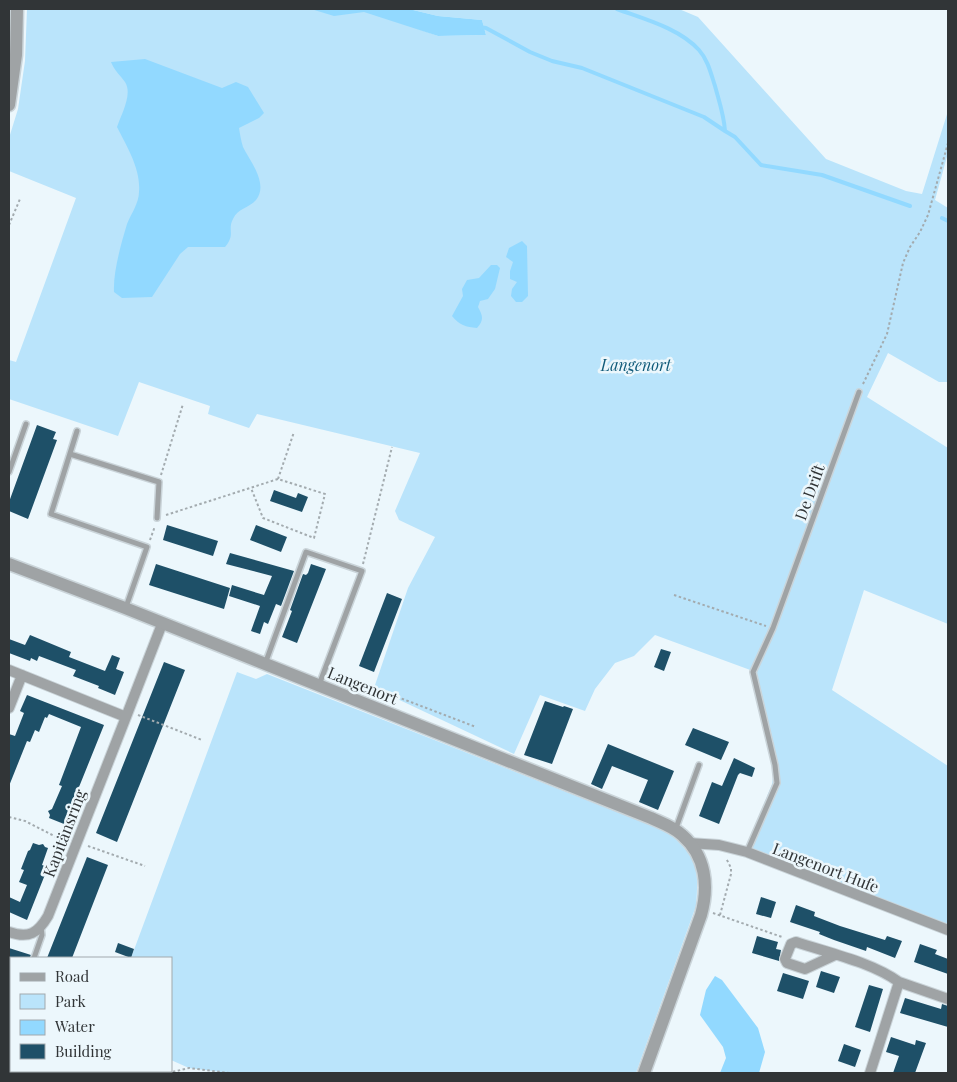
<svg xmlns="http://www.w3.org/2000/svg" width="957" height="1082" viewBox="0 0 957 1082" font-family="'Playfair Display',serif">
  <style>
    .green { fill: #bae4fb }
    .water { fill: #92d9ff }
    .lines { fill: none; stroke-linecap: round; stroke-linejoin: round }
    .stream { stroke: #92d9ff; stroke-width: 4 }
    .building { fill: #1e5068 }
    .service-casing { stroke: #cad4d9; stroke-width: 8 }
    .minor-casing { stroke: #cad4d9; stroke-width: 12 }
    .tertiary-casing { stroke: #cad4d9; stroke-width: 15 }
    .path { stroke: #a3abaf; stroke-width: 2; stroke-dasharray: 2.5 2.5; stroke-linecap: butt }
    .service { stroke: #9fa3a5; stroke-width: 5 }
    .minor { stroke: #9fa3a5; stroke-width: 10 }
    .tertiary { stroke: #9fa3a5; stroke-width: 12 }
    .labels { text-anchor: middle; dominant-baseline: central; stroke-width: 5; stroke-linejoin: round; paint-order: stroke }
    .park-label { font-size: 16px; font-style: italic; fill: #115b7a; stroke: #ecf7fc }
    .street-label { font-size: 16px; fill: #313537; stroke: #ecf7fc }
  </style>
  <rect width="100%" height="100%" fill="#ecf7fc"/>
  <path class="green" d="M 27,9 L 362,9 L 438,36 L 486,35 L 482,20 L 438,16 L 409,9 L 679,9 L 698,17 L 826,159 L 906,191 L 922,194 L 948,111 L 948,153 L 935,200 L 948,208 L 948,382 L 939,382 L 888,353 L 867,397 L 948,448 L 948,624 L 864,590 L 832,690 L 948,766 L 948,934 L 743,855 L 772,784 L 775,765 L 753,671 L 655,635 L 634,656 L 615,663 L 595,689 L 585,711 L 540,695 L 514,754 L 374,688 L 408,588 L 435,537 L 399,520 L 395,511 L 420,453 L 257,414 L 249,428 L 208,414 L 210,406 L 139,382 L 118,436 L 9,399 L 9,360 L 16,362 L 76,198 L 9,171 L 9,138 L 18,109 L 25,61 Z
    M 237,672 L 256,679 L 267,674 L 668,832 C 698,859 699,866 696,906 L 636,1073 L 229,1073 L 189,1068 L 171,1060 L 171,958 L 131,958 Z"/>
  <path class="water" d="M 311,9 L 409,9 L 438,16 L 482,20 L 486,35 L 438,36 L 364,12 L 334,16 Z
    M 145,59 L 222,88 L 236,82 L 248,87 L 264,113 L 259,118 L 239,128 C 240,134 241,141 243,147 C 250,161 269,184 256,200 C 249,208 238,208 233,219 C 227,230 236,234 225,247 L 188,247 L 180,254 L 152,297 L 122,298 L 114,292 C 113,272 121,244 127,224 C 131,214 139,203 139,192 C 141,169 127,147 117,127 C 121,115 133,94 125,82 C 120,75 114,70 111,62 Z
    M 522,241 L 527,246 L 528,296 L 522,302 L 516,302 L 511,296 L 512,289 L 517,282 L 510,279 L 510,271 L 513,262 L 506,257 L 509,248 Z
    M 491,265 L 497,265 L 500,268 L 495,289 L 488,299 L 480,301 L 478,307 C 483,316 484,320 477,328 C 466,327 459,325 452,316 L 463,296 L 462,289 L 467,280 L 479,278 Z
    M 715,976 L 722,980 L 758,1028 L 765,1052 L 759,1073 L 720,1073 L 726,1058 L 723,1047 L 700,1015 L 706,990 Z"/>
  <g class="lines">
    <path class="stream" d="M 617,9 C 644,19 679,28 699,50 C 708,60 711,74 715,86 C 719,101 724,115 725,131 L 735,137 L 761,165 L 822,175 L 910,206
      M 479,27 L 486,28 L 530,52 L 552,61 L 582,68 L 704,117 L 725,131
      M 942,218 L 948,221"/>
  </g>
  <path class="building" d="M 37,425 L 56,432 L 53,439 L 57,440 L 28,519 L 9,511 L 9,502 Z
    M 274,490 L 296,498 L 298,493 L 308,497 L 302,512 L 270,501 Z
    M 167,525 L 218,541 L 213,556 L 163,540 Z
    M 256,525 L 287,537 L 281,552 L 250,540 Z
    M 230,553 L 294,571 L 281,606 L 276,604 L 268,624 L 264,622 L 260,634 L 251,631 L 260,606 L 229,596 L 232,585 L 264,595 L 272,576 L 226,564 Z
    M 156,564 L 230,588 L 224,609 L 149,585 Z
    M 311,564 L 326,569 L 297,643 L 282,637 L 292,611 L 290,610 L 303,574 L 306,575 L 308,573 Z
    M 387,593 L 402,599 L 374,672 L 359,666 Z
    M 30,635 L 71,652 L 69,657 L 105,671 L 112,655 L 120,658 L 116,669 L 124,672 L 115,695 L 98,688 L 99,686 L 73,676 L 76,670 L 39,656 L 37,661 L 31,658 L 30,661 L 9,653 L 9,639 L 25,645 Z
    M 661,649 L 671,652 L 664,671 L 654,667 Z
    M 164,662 L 185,670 L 117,842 L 96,833 Z
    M 27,695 L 104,725 L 77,792 L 76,791 L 64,824 L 49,818 L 50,815 L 48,811 L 52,809 L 62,786 L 59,785 L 81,727 L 49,714 L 47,718 L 45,717 L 39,732 L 35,730 L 30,742 L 27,741 L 9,786 L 9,734 L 15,736 L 24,713 L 20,711 Z
    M 545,701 L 563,707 L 564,706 L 573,709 L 552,764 L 524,755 Z
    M 693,728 L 729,742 L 721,760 L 685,745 Z
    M 608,744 L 674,771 L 658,810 L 639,802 L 648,780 L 612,766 L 602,789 L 591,784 Z
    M 734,758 L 755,768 L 752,777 L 740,773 L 738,775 L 719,824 L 699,816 L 712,782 L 722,786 Z
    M 33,843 L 39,845 L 43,844 L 45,847 L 48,848 L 42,865 L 48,867 L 27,920 L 9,912 L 9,897 L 20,902 L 27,885 L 19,882 L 24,870 L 21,869 L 28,851 L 30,850 Z
    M 87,857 L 108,865 L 72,958 L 47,958 Z
    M 761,897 L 776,902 L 771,918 L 756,914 Z
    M 796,905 L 815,912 L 814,916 L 840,926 L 885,940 L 887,936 L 902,941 L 895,958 L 867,947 L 866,951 L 834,940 L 819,934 L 820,932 L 790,922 Z
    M 757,936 L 778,942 L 776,949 L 781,950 L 779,961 L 752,953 Z
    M 118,943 L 134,949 L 131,958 L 115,952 Z
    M 920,944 L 937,950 L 935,954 L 948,959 L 948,974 L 914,962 Z
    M 9,948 L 31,955 L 30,958 L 9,958 Z
    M 821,971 L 840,977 L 834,993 L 816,987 Z
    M 783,973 L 809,981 L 803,999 L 777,991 Z
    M 869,985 L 883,989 L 870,1032 L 855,1027 Z
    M 905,998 L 941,1009 L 942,1004 L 948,1006 L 948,1027 L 900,1013 Z
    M 891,1037 L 915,1045 L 916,1040 L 926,1043 L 915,1073 L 893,1073 L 899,1056 L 886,1052 Z
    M 844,1044 L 861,1050 L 855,1067 L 838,1061 Z"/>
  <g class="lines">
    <defs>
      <path id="service" d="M 77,431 L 51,514 L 147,547 L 126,607
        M 70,454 L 159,482 L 157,518
        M 9,472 L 26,424
        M 265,664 L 306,552 L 362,571 L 319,685
        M 676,828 L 699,765
        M 747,852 L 777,783 L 775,765 L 753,672 L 773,628 L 859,392
        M 34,958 L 42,935 L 41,927"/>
      <path id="minor" d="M 9,670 L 126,717 L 48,916 C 38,933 29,939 9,932
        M 9,708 L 22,675
        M 126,717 L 162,624
        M 689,843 L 719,845 L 747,852 L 948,930
        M 835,955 L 805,969 L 787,963 L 785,959 L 791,944 L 796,942 C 829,953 871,962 899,982 L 870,1073
        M 899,982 L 948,999
        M 9,1063 L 11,1063
        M 58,1071 L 58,1073
        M 72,1071 L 84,1073"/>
      <path id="tertiary" d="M 9,105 L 16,55 L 17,9
        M 9,564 L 125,608 L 651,818 C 662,823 674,827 682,835 C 706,856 709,886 701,915 L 644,1073"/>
    </defs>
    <use href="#service" class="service-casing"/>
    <use href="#minor" class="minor-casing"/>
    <use href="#tertiary" class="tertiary-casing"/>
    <path class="path" d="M 9,225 L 20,199
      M 863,384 L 887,334 L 903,263 L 910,247 L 920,232 L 928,215 L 948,143
      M 161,475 L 183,404
      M 278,479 L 294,432
      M 166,515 L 278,479 L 325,494 L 314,538 L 263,518 L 251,488
      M 150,540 L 155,526
      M 363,564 L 392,447
      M 674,595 L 766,626
      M 372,693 L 374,688 L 476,727
      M 138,715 L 202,740
      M 9,817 L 25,821 L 66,842
      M 88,846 L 145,866
      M 713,913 L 782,937
      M 720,915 L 731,874 L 731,868 L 726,858
      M 9,1026 L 11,1026
      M 135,1071 L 164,1073
      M 168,1073 L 189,1068 L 229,1073"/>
    <use href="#service" class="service"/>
    <use href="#minor" class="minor"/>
    <use href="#tertiary" class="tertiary"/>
  </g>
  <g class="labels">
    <g class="park-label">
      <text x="636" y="364">Langenort</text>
    </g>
    <g class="street-label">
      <text transform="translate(809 492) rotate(-70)">De Drift</text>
      <text transform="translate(363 685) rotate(22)">Langenort</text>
      <text transform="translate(64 833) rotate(-69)">Kapitänsring</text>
      <text transform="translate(826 867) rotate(21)">Langenort Hufe</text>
    </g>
  </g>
  <rect width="957" height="1082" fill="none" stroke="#313537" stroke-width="20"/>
  <rect x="10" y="957" width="162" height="115" fill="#ecf7fc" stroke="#a1a9ad"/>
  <rect x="20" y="973" width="25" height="8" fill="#9fa3a5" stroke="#a1a9ad"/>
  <text x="55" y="982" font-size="15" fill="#313537">Road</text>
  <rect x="20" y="994" width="25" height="15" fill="#bae4fb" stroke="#a1a9ad"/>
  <text x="55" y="1007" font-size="15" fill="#313537">Park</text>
  <rect x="20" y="1020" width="25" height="15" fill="#92d9ff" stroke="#a1a9ad"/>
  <text x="55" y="1032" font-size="15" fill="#313537">Water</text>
  <rect x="20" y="1044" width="25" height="15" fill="#1e5068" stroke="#a1a9ad"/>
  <text x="55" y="1057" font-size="15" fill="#313537">Building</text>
</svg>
